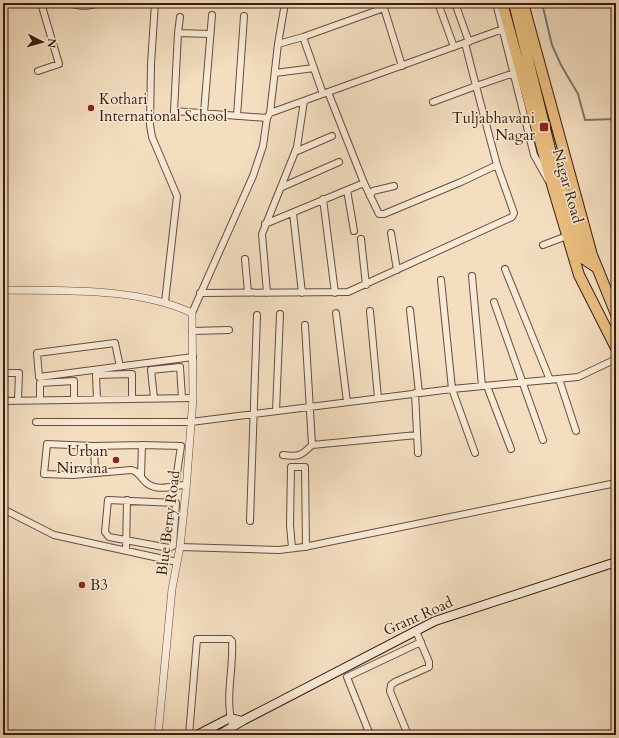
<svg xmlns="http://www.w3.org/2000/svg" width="619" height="738" viewBox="0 0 619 738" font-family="Cardo,serif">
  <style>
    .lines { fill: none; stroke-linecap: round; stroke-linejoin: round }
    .stream { stroke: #757c72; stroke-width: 2 }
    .minor-casing { stroke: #6a4c3a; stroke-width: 8 }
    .tertiary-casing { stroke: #6a4c3a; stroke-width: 8 }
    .secondary-casing { stroke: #3d1b0e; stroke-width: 10 }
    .trunk-casing { stroke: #3d1b0e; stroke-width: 12 }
    .minor { stroke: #f7ead6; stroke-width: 6 }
    .tertiary { stroke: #f7ead6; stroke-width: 7 }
    .secondary { stroke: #f7ead6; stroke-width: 8 }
    .trunk { stroke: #eabf80; stroke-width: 10 }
    .poi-dot { fill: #8f2418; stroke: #f7ead6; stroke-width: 1.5 }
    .labels { text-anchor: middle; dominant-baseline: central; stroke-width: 3; stroke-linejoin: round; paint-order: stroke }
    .poi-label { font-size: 15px; fill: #3d1b0e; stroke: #f7ead6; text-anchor: start }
    .street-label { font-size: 15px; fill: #3d1b0e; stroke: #f7ead6 }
  </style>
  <rect width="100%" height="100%" fill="#f3dec0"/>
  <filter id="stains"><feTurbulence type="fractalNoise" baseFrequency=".005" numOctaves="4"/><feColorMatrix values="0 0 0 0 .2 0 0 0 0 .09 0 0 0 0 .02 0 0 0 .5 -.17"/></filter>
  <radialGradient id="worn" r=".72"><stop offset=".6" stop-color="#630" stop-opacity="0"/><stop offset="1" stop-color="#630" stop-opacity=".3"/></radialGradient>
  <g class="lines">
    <path class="stream" d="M 542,3 L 552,45 L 561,65 L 578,94 L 585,120 L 616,119"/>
    <defs>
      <path id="minor" d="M 70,3 C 80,8 91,5 102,3
        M 155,3 L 151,64 L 150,125 L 152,137 L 177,196 L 165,302
        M 438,3 L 454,47
        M 455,3 L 469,42
        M 496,3 L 534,155 L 548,180
        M 384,8 L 402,66
        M 178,33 L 180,17
        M 210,34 L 178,33 L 174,111 L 267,118
        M 303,37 L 323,94
        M 278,44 L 303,37 L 384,8 L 382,3
        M 38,71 L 59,64 L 41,3
        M 275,73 L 314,68
        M 328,92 L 364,183 L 379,214 L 384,214 L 461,182 L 497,165
        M 433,102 L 476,86 L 465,43
        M 204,113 L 212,15
        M 270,113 L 503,29
        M 237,116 L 244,16
        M 295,152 L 332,136
        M 282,187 L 339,162
        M 347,190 L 354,231
        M 370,196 L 373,191 L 394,186
        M 323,199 L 335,293
        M 293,213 L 302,293
        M 265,224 L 364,183
        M 391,233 L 397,270
        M 361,239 L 366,285
        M 543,245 L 567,236
        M 245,259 L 248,293
        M 505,269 L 550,380
        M 472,276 L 482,386
        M 441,280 L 452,389 L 475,453
        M 200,293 L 348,292 L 512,217 L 514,213 L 497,165 L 476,86 L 514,73
        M 267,293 L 262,234 L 297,147 L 304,101
        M 494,302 L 543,440
        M 410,310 L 419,393
        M 370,311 L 378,398
        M 192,313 L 253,176 L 263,146 L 267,118 L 270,113 L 278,44 L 285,3
        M 336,313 L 347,402
        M 305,325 L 312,445
        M 192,331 L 229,330
        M 120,367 L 115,343 L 37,353 L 39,377 L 193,357
        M 3,373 L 19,373 L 18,400
        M 559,379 L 576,431
        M 487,386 L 511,449
        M 415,393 L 418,453
        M 154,398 L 151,370 L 180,367 L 182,398
        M 97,399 L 96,375 L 132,374 L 132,398
        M 40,400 L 40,383 L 74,381 L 74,399
        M 3,401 L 193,398
        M 276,411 L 280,314
        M 36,422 L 191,422 L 452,389 L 578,377 L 616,359
        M 142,445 L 94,446 L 47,444 L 44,474 L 73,475 L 131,470 C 140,471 141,480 148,484 C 159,492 175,485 186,485
        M 94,446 L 95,473
        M 283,455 C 299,457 301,456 312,445 L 417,435
        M 141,476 L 142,445 L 181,446 L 175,487
        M 108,500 L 176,503 L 173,546 L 169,548 L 109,537 L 105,532 Z
        M 3,509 L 54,535 L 177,562
        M 250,521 L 257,315
        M 180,547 L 279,550 L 304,547 L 616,483
        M 292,548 L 290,525 L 291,467 L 305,467 L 306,547
        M 126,551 L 127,500
        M 189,735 L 197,639 L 230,639 L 232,641 C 234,669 224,699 233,727
        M 370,735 L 347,677 L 421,642
        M 408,735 L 390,691 L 391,685 L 395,682 L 429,667 L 429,662 L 416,631"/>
      <path id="tertiary" d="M 3,290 C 62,291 137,287 192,313 L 193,398 L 186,490 L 180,547 L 172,589 L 158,735"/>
      <path id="secondary" d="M 197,735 L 230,718 L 242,721
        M 219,735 L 242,721 L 435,621 L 616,562"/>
      <path id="trunk" d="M 502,3 L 553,188 L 579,275 L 616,348
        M 514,3 L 553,161 L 560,178 L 584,259 L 596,267
        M 523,3 L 592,255 L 616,314"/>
    </defs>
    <use href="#minor" class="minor-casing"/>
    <use href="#tertiary" class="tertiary-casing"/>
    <use href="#secondary" class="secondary-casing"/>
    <use href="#trunk" class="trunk-casing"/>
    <use href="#minor" class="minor"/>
    <use href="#tertiary" class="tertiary"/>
    <use href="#secondary" class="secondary"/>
    <use href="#trunk" class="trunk"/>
  </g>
  <g class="poi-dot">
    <circle cx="91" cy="108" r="4"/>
    <rect x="539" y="122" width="10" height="10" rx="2"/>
    <circle cx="116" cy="460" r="4"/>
    <circle cx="82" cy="585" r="4"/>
  </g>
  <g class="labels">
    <g class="poi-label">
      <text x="99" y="99">Kothari<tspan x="99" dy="17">International School</tspan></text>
      <text x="535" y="118" text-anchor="end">Tuljabhavani<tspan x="535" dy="17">Nagar</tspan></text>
      <text x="108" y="451" text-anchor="end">Urban<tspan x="108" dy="17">Nirvana</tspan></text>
      <text x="90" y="585">B3</text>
    </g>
    <g class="street-label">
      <text transform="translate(568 186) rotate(74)">Nagar Road</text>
      <text transform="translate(168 523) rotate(-83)">Blue Berry Road</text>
      <text transform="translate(418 616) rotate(-24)">Grant Road</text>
    </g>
  </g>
  <rect width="619" height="738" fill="none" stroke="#f3dec0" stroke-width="16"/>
  <rect x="4" y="4" width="611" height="730" fill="none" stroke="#3d1b0e" stroke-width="2"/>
  <rect x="8" y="8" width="603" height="722" fill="none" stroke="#3d1b0e"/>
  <g transform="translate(42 42) rotate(96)" stroke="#f7ead6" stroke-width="3" paint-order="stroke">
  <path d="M0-3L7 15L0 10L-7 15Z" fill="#3d1b0e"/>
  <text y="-6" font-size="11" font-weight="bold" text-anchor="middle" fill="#3d1b0e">N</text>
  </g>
  <rect width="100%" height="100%" filter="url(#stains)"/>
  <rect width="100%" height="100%" fill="url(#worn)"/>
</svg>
